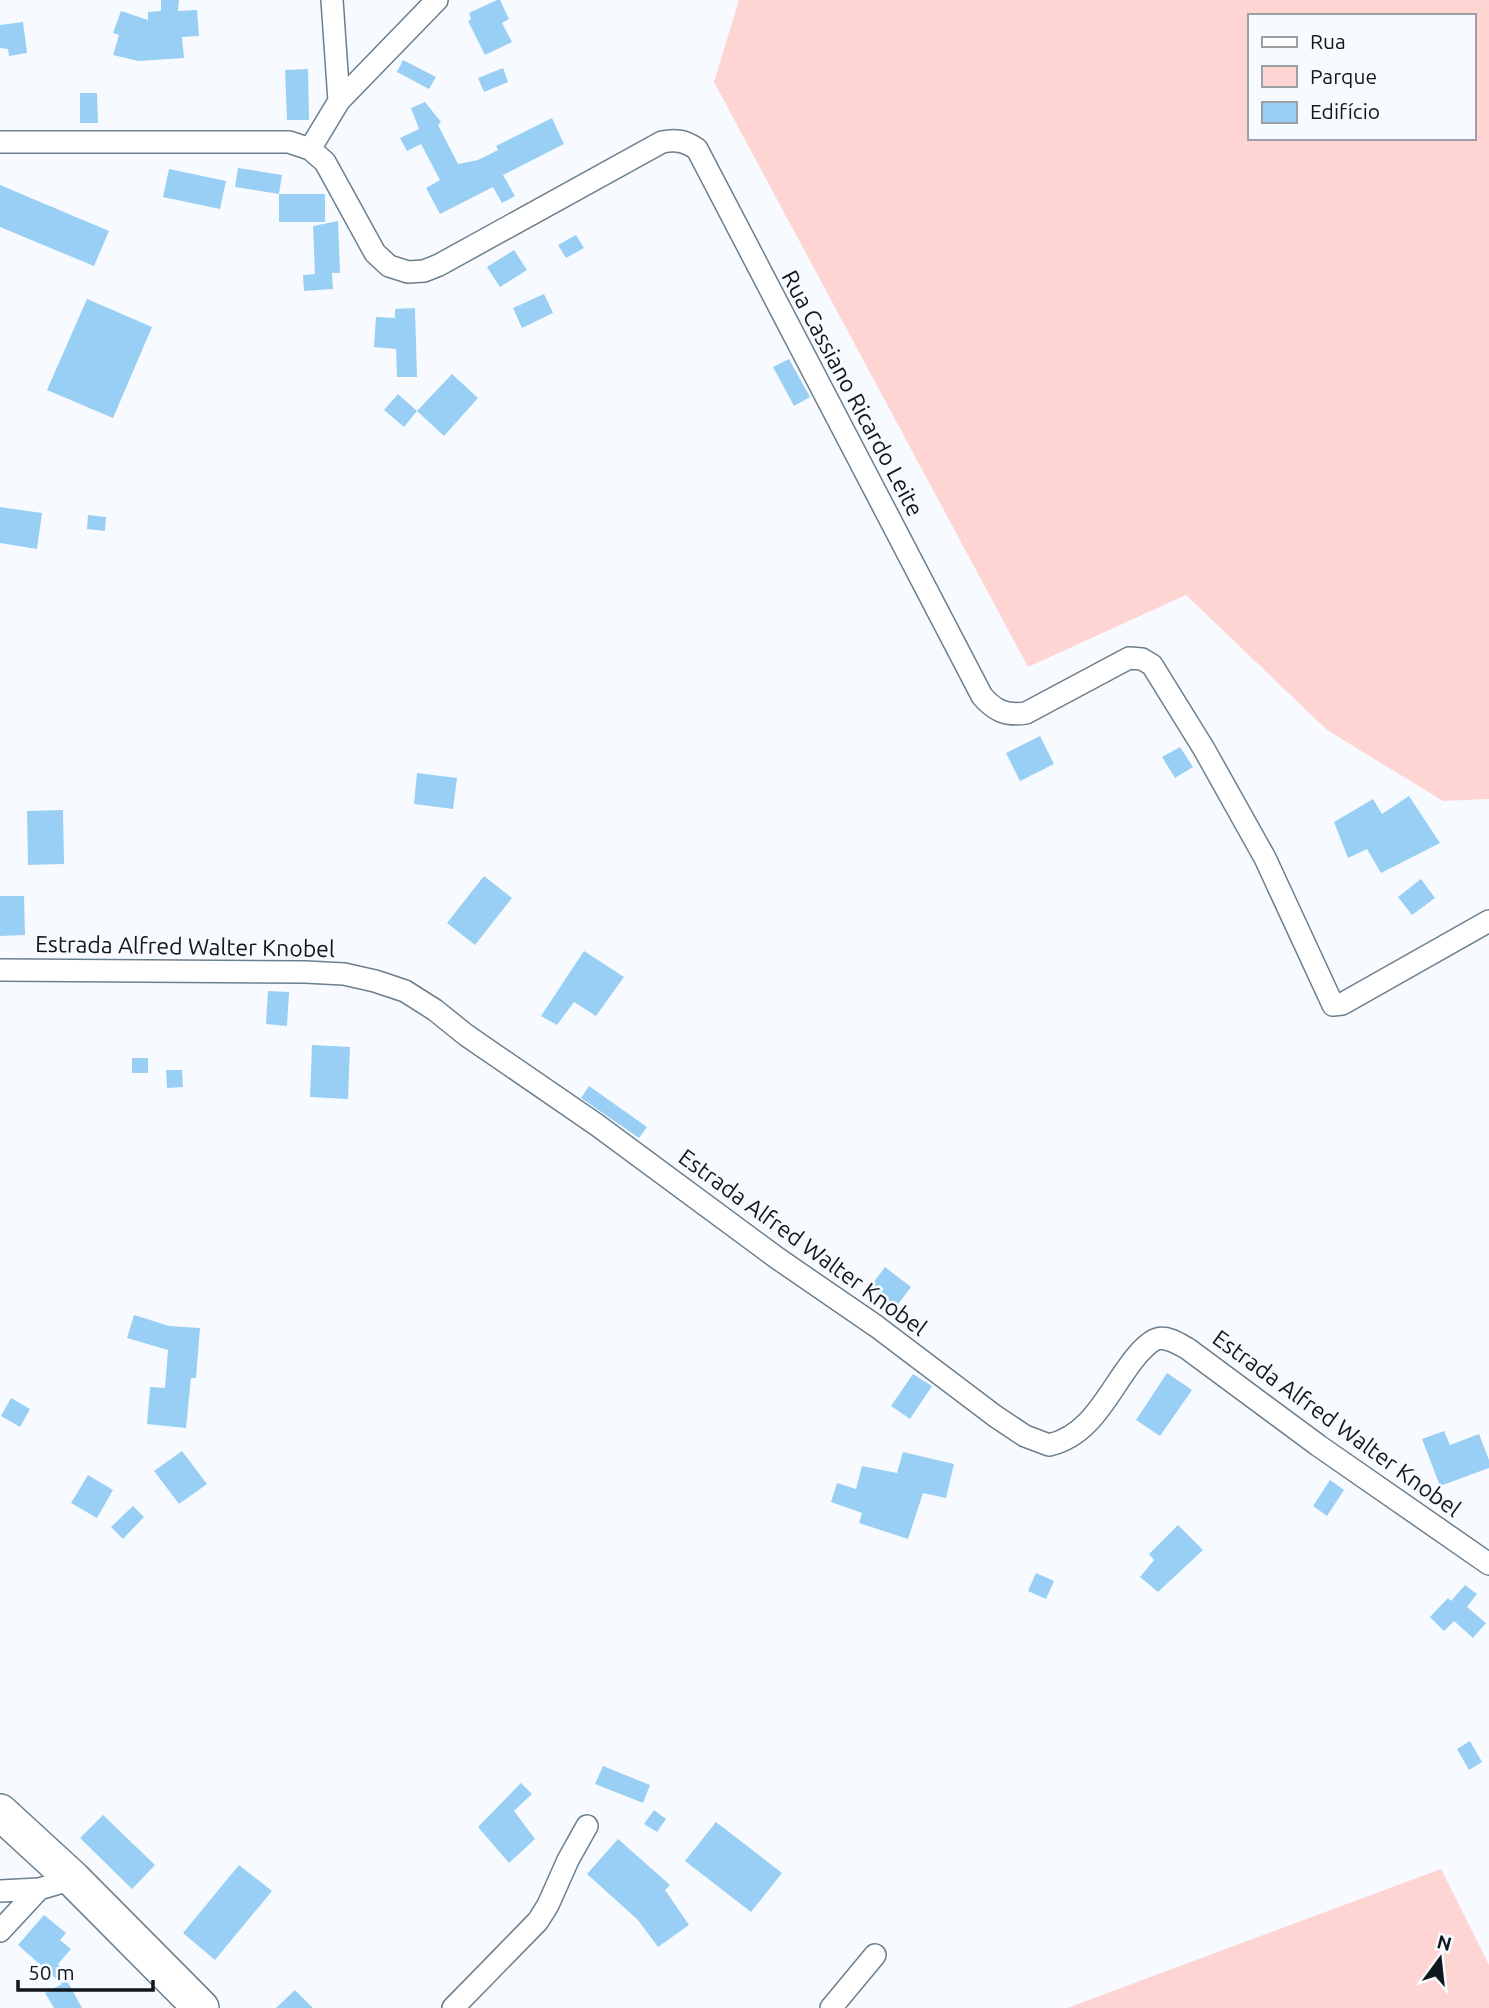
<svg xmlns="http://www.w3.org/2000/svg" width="1489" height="2008" viewBox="0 0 1489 2008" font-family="Ubuntu,sans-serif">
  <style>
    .green { fill: #ffd5d4; fill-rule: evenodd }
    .building { fill: #99cff5 }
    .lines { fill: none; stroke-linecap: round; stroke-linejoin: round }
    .minor-casing { stroke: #6b7f8d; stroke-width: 24 }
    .primary-casing { stroke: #6b7f8d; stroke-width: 38 }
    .minor { stroke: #fff; stroke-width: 21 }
    .primary { stroke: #fff; stroke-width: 35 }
    .labels { text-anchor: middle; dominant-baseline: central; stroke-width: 5; stroke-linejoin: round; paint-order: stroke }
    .street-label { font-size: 23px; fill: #10181e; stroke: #f7fbff }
  </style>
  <rect width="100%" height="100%" fill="#f7fbff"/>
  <path class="green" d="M 739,0 L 1489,0 L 1489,799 L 1443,801 L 1327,730 L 1186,595 L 1028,667 L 714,82 ZM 1249,16 L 1473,16 L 1473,138 L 1249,138 Z
    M 1441,1869 L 1489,1965 L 1489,2008 L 1067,2008 Z"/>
  <path class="building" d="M 161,0 L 179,0 L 178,11 L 197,10 L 199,36 L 182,37 L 184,58 L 138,61 L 113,55 L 119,35 L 113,33 L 121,11 L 148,20 L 148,12 L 161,11 Z
    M 497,0 L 500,0 L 509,19 L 502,23 L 512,42 L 485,55 L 468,21 L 471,19 L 469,13 Z
    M 23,22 L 27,53 L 9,56 L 8,49 L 0,48 L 0,25 Z
    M 403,60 L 436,77 L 429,89 L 397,72 Z
    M 503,68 L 508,82 L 484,92 L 478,78 Z
    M 308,69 L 309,120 L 287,120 L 285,70 Z
    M 80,93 L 97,93 L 98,123 L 80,123 Z
    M 425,102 L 441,122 L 438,125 L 458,164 L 478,160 L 498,150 L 496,146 L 552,118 L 564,144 L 503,175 L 515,196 L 502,203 L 493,187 L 440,214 L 426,188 L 440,180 L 421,144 L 407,151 L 400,138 L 419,129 L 411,108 Z
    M 238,168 L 282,175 L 279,194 L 235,187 Z
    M 169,169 L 226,181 L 220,209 L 163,197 Z
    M 0,185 L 109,231 L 94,266 L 0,227 Z
    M 279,194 L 325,194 L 325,222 L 279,222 Z
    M 338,221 L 340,273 L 332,273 L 333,289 L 304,291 L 303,275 L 315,274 L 313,226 Z
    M 576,235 L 584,248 L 566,258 L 558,245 Z
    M 514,250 L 527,270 L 500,287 L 487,267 Z
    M 544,294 L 553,313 L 522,328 L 513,308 Z
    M 87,299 L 152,327 L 113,418 L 47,390 Z
    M 415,308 L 417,377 L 397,377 L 396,349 L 374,347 L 376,317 L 395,318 L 395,309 Z
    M 789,359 L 810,397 L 794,406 L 773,367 Z
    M 452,374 L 478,398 L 444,436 L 417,411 Z
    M 398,394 L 417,411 L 404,427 L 384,410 Z
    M 0,507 L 42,513 L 37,549 L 0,543 Z
    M 88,515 L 106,517 L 105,531 L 87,529 Z
    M 1040,736 L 1054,764 L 1020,781 L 1006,753 Z
    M 1180,747 L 1193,767 L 1175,778 L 1162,757 Z
    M 417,773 L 457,778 L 453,809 L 414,804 Z
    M 1409,796 L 1440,843 L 1381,873 L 1367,849 L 1348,858 L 1334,822 L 1373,799 L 1382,814 Z
    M 63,810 L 64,864 L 28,865 L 27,811 Z
    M 484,876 L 512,898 L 475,945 L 447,923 Z
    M 1421,879 L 1435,898 L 1412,915 L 1398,897 Z
    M 0,896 L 24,896 L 25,935 L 0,936 Z
    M 584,951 L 624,977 L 596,1016 L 574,1002 L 557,1025 L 541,1016 Z
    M 268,991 L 289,992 L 287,1026 L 266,1024 Z
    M 312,1045 L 350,1047 L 348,1099 L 310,1097 Z
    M 132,1058 L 148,1058 L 148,1073 L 132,1073 Z
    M 166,1070 L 182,1070 L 183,1087 L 167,1088 Z
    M 589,1086 L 647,1127 L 639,1138 L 581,1098 Z
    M 885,1267 L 911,1287 L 896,1307 L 870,1287 Z
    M 134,1315 L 169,1326 L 200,1328 L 196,1378 L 191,1378 L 186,1428 L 147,1424 L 150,1387 L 165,1388 L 168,1350 L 127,1338 Z
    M 1167,1373 L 1192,1390 L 1160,1436 L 1136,1420 Z
    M 913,1374 L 932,1386 L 910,1419 L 891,1406 Z
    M 11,1398 L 30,1409 L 20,1427 L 1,1416 Z
    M 1444,1431 L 1450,1445 L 1479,1434 L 1489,1460 L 1489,1468 L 1440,1486 L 1422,1439 Z
    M 182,1451 L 207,1484 L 179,1504 L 154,1471 Z
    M 903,1452 L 954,1464 L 946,1498 L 923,1493 L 908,1539 L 859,1523 L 862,1513 L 831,1502 L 837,1483 L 856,1489 L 862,1466 L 897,1473 Z
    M 88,1475 L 113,1490 L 97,1518 L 71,1503 Z
    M 1330,1480 L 1344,1490 L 1327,1516 L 1313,1506 Z
    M 133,1506 L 144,1517 L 123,1539 L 111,1527 Z
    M 1178,1525 L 1203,1550 L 1158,1592 L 1140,1577 L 1154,1560 L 1149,1554 Z
    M 1036,1573 L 1054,1581 L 1046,1599 L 1028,1591 Z
    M 1465,1585 L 1477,1594 L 1467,1607 L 1486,1623 L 1473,1638 L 1454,1621 L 1444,1631 L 1430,1617 L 1448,1598 L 1451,1601 Z
    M 1470,1741 L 1482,1762 L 1469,1770 L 1457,1749 Z
    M 603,1766 L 650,1785 L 643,1803 L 595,1784 Z
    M 521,1783 L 532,1794 L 514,1811 L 535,1839 L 509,1863 L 478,1827 Z
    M 654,1810 L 666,1819 L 657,1832 L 644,1824 Z
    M 103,1815 L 155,1865 L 132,1889 L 80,1838 Z
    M 716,1822 L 782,1873 L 751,1912 L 685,1861 Z
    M 618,1839 L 670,1885 L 665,1890 L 689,1925 L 658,1947 L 638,1920 L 587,1874 Z
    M 239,1865 L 272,1891 L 215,1960 L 183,1933 Z
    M 44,1915 L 66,1933 L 60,1940 L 71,1949 L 58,1964 L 82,2008 L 54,2008 L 45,1993 L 62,1984 L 18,1945 Z
    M 295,1990 L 313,2008 L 276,2008 Z"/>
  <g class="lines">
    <defs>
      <path id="minor" d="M 332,0 L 339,101
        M 0,142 L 289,142 L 310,149 L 325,162 L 375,253 L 389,266 L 408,272 L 424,271 L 439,265 L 662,142 C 676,139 685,141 697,149 L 982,696 C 995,711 1006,716 1026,713 L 1129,658 L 1142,659 L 1152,665 L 1204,749 L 1265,858 L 1333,1005 L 1342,1004 L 1489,921
        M 310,149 L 339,101 L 437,0
        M 0,970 L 305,972 L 344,974 L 375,981 L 405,991 L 435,1010 L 466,1035 L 597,1125 L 777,1258 L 876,1326 L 995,1416 L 1025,1436 L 1049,1445 C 1095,1435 1111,1384 1140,1352 C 1145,1347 1150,1341 1157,1339 C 1168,1336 1179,1344 1188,1349 L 1319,1446 L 1489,1564
        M 0,1891 L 39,1889
        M 0,1931 L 39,1889 L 73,1879
        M 453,2008 L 538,1921 L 548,1905 L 568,1860 L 587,1826
        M 831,2008 L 875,1955"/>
      <path id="primary" d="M 0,1812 L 73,1879 L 201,2008"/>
    </defs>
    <use href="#minor" class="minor-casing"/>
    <use href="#primary" class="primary-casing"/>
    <use href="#minor" class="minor"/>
    <use href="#primary" class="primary"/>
  </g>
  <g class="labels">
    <g class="street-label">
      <text transform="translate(853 393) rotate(62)">Rua Cassiano Ricardo Leite</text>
      <text transform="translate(185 946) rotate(1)">Estrada Alfred Walter Knobel</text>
      <text transform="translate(803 1242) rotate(36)">Estrada Alfred Walter Knobel</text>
      <text transform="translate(1337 1423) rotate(36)">Estrada Alfred Walter Knobel</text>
    </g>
  </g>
  <rect x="1248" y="14" width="228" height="126" fill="#f7fbff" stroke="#9ba0a5" stroke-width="2"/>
  <rect x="1262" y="37" width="35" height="10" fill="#ffffff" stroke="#9ba0a5" stroke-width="2"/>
  <text x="1310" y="49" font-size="21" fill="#10181e">Rua</text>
  <rect x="1262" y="66" width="35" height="21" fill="#ffd5d4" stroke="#9ba0a5" stroke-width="2"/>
  <text x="1310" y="84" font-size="21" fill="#10181e">Parque</text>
  <rect x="1262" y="102" width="35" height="21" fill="#99cff5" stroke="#9ba0a5" stroke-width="2"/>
  <text x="1310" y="119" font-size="21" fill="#10181e">Edifício</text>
  <g transform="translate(1440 1959) rotate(15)" stroke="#f7fbff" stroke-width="5" paint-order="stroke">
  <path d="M0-5L12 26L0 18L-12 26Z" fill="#10181e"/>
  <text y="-10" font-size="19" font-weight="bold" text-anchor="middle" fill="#10181e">N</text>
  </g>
  <path d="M18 1980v10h135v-10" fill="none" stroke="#10181e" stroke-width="3.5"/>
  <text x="28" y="1980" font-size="21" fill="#10181e" stroke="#f7fbff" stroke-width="5" paint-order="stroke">50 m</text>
</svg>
